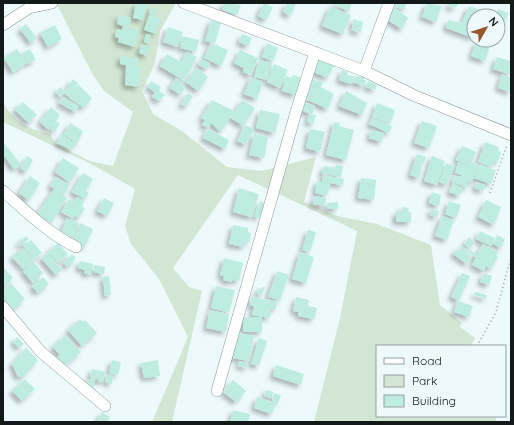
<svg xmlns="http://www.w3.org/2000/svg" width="514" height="425" viewBox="0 0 514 425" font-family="Quicksand,sans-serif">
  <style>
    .green { fill: #d3e6d3 }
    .building { fill: #bfece0; filter: url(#shadow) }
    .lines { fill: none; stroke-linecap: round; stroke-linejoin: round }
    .minor-casing { stroke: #8c989b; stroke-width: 12 }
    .path { stroke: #96a0a2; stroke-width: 1.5; stroke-dasharray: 1 3; stroke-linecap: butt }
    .minor { stroke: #fff; stroke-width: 11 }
  </style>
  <defs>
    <filter id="shadow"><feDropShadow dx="-3.5" dy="3.5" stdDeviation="2" flood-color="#0004"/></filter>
  </defs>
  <rect width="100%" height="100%" fill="#edfafd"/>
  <path class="green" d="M 56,3 L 176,3 L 160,31 L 155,63 L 142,91 L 153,114 L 182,131 L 227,167 L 262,171 L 316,157 L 304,202 L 337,216 L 377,224 L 431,245 L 440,305 L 462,323 L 460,327 L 475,338 L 471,346 L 377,346 L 377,416 L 495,416 L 497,422 L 314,422 L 340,318 L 357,231 L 238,175 L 173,268 L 189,287 L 202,291 L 172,422 L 152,422 L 188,337 L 159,279 L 131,244 L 125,226 L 135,189 L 91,164 L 3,122 L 3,102 C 14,122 28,129 50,134 L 56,144 L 90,161 L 113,166 L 133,112 L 104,91 L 93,75 Z"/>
  <path class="building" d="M 136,3 L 147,5 L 143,20 L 133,18 Z
    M 224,3 L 241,5 L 237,15 L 222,10 Z
    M 264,3 L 273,7 L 266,20 L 258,16 Z
    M 287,3 L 296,4 L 290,16 L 283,12 Z
    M 329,3 L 352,3 L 349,11 Z
    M 393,3 L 407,3 L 404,10 L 392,5 Z
    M 427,3 L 442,6 L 436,22 L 422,17 Z
    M 446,3 L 458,3 L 458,5 L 453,9 Z
    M 393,6 L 408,18 L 402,29 L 386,19 Z
    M 469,6 L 486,12 L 485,16 L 474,16 L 474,38 L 446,28 L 448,20 L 462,23 Z
    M 151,7 L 157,9 L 155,16 L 149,14 Z
    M 330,7 L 351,15 L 343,34 L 322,26 Z
    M 489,9 L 497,13 L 498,9 L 509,13 L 505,21 L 498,16 L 487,16 Z
    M 119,15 L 131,18 L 129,28 L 139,30 L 135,47 L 118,42 L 119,38 L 115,37 L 117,29 L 122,30 L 123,26 L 117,24 Z
    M 149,15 L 161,18 L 156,34 L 144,30 Z
    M 353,19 L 363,22 L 362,28 L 352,25 Z
    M 211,20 L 221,23 L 215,43 L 205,41 Z
    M 26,24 L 37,38 L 31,43 L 20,29 Z
    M 55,25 L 62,39 L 48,47 L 40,33 Z
    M 353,26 L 362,29 L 360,33 L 351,30 Z
    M 168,27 L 183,32 L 178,47 L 163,42 Z
    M 146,34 L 151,35 L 149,44 L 144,42 Z
    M 242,34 L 252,38 L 248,46 L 239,42 Z
    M 182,36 L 199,40 L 196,52 L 180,48 Z
    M 477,41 L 490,46 L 485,61 L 471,56 Z
    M 211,43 L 228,50 L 221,66 L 204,58 Z
    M 267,43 L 278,48 L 273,61 L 262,57 Z
    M 141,44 L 149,46 L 147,56 L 139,53 Z
    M 17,49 L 27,63 L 13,72 L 4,58 Z
    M 30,49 L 36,60 L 28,64 L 22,53 Z
    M 240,50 L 258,58 L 251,75 L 243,72 L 244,68 L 234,63 Z
    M 187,52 L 197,57 L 184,81 L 160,66 L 167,54 L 181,62 Z
    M 120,56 L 138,58 L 137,66 L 141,67 L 139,87 L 125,85 L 126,65 L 120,64 Z
    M 497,57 L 511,61 L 511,75 L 493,69 Z
    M 201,59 L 210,63 L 207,69 L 198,65 Z
    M 316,59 L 335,66 L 330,72 L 328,78 L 311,71 Z
    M 259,60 L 272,63 L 267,80 L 254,77 Z
    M 274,64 L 288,70 L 280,88 L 267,82 Z
    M 197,68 L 208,77 L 198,91 L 186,82 Z
    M 342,70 L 348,72 L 345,82 L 339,80 Z
    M 502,74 L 511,78 L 511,92 L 498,88 Z
    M 293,75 L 302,78 L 296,95 L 282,91 L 286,76 L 292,78 Z
    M 347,75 L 354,76 L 352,84 L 345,82 Z
    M 355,76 L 364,77 L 363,79 L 366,80 L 363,86 L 353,82 Z
    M 251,77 L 263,82 L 257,99 L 244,94 Z
    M 176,78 L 183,82 L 181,85 L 185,87 L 181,95 L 170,88 Z
    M 73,79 L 78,83 L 69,97 L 64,93 L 61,97 L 56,93 L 60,87 L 65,91 Z
    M 310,79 L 323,82 L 320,89 L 321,87 L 334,94 L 328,109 L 310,101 L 313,92 L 309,101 L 302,99 Z
    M 151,81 L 161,87 L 159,91 L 165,95 L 159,101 L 152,97 L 155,92 L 148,87 Z
    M 368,81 L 377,85 L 375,90 L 366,87 Z
    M 78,84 L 92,98 L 84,108 L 69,98 Z
    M 346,91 L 367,103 L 362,115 L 339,106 Z
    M 188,93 L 193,96 L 186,107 L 181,104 Z
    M 63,97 L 79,106 L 76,112 L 59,103 Z
    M 212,100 L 234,111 L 221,132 L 211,123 L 209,128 L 202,125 L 205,120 L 201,118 Z
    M 242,100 L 255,108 L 243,126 L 231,118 Z
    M 302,101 L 315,106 L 312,114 L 299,110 Z
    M 23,102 L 37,115 L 29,123 L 15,110 Z
    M 377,103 L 395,110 L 390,124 L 372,117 Z
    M 51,107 L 60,115 L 49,130 L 40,122 Z
    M 260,110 L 280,114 L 275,133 L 256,128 Z
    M 310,114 L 316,115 L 313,124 L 307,122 Z
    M 372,118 L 392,126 L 389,133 L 369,124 Z
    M 56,121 L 60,124 L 54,132 L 51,130 Z
    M 422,121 L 437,126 L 429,148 L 414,143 Z
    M 334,122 L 340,123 L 339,126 L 354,130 L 346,160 L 326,155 Z
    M 70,123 L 83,131 L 77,144 L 64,134 Z
    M 245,125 L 254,129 L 246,145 L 237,141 Z
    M 208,129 L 229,140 L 225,149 L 203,138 Z
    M 310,129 L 325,132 L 320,152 L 306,148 Z
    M 371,130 L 384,133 L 382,142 L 369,138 Z
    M 62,134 L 75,144 L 72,150 L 57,143 Z
    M 254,134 L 268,137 L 264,158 L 249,155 Z
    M 485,142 L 499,147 L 498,151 L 501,152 L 498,162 L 494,161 L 492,167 L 478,162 Z
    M 4,143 L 21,164 L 14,169 L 3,154 Z
    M 462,146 L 476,152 L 470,166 L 456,160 Z
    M 417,154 L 426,157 L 424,163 L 421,162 L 420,166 L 422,167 L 419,178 L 410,175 Z
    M 27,156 L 33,160 L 26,172 L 20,168 Z
    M 432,156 L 445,161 L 437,185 L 424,181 Z
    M 63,158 L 79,168 L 70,183 L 55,172 Z
    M 458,162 L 473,167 L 471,166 L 472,162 L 478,164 L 472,182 L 468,181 L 468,188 L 452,182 L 454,175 L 461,177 L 461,175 L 455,173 Z
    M 446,163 L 454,166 L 447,185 L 439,182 Z
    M 479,164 L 496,170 L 491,184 L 474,178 Z
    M 336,165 L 343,166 L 341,177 L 322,174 L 324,166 L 335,168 Z
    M 83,173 L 93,179 L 86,191 L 89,193 L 85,199 L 72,192 Z
    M 323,175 L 344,179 L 343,185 L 322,182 Z
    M 30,176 L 40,183 L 29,200 L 19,193 Z
    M 56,177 L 70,185 L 64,195 L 50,186 Z
    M 361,178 L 376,180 L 374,200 L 358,198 Z
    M 317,181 L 330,184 L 327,196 L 315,193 Z
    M 476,182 L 485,185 L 483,191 L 475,188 Z
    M 453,183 L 463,188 L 459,196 L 449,192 Z
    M 239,188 L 259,194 L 252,217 L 233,212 Z
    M 54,189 L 67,198 L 51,223 L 37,214 Z
    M 432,192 L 441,195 L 439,206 L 429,203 Z
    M 314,196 L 326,198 L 325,206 L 313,204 Z
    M 77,197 L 84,201 L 82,206 L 85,208 L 79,218 L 75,216 L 73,219 L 61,212 L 69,199 L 74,202 Z
    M 104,198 L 114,203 L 107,216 L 97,211 Z
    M 486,200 L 501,207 L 494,225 L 478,217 Z
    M 260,201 L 265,203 L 259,218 L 254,216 Z
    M 449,201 L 461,205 L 456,218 L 445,214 Z
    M 338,202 L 338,209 L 327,209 L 327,203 Z
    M 402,207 L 409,208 L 408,212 L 411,212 L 411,222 L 396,222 L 396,211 L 402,212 Z
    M 431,209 L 439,211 L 437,217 L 430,215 Z
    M 442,216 L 454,220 L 447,240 L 435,236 Z
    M 67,218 L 79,223 L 72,240 L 60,235 Z
    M 80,223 L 93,229 L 84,248 L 73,240 Z
    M 233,225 L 248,228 L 248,232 L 251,233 L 250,242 L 246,241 L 244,247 L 229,244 Z
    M 308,230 L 316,232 L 310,252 L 302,250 Z
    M 480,231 L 495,238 L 491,246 L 476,239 Z
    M 497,235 L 505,239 L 501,248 L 493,244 Z
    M 26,236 L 29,239 L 20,246 L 18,244 Z
    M 469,237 L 475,242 L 469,249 L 464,244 Z
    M 31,240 L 42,253 L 34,259 L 23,246 Z
    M 58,243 L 68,254 L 58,263 L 48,252 Z
    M 483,244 L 498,252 L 496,256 L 498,257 L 491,269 L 486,266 L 484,271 L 472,265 L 476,257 L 460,248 L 461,246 L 477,254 Z
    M 23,248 L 34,260 L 23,269 L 12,257 Z
    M 458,248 L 472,257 L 467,264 L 453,254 Z
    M 300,252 L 314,257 L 306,283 L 292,279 Z
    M 48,253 L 62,270 L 56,275 L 41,258 Z
    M 72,254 L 76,258 L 68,267 L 63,263 Z
    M 224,258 L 243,263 L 239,281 L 232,280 L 232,282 L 223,280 L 224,276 L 220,275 Z
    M 33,261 L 43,273 L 33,283 L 23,271 Z
    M 80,261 L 93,264 L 91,275 L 84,273 L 85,270 L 78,268 Z
    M 94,265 L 105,267 L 104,274 L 93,272 Z
    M 3,267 L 13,278 L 3,288 Z
    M 277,271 L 289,275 L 280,300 L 268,297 Z
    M 462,273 L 470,276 L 459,301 L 451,297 Z
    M 484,273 L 492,276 L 489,285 L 480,282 Z
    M 109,276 L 111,295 L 105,296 L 103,277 Z
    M 43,277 L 49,284 L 38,293 L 32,286 Z
    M 11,283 L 25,299 L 11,312 L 5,305 L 7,303 L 3,298 L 3,290 Z
    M 216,286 L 235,290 L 229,313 L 211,308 Z
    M 262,287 L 265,287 L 262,295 L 257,294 L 258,288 L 261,289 Z
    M 475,292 L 487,295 L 486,299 L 474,295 Z
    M 251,297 L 277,301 L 276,309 L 271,309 L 270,318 L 252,315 L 254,306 L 250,305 Z
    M 296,297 L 309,300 L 308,306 L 317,308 L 314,319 L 298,316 L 299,312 L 293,311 Z
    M 458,301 L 473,306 L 469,317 L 454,312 Z
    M 210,310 L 229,314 L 226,332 L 206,328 Z
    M 243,317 L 262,317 L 262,332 L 243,332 Z
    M 80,319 L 83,322 L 85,320 L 97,333 L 82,346 L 68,330 Z
    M 238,333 L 254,336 L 249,361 L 233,358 Z
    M 65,335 L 81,352 L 65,366 L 57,357 L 60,355 L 53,347 Z
    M 17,337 L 24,344 L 19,348 L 13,341 Z
    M 259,338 L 267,341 L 259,366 L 251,364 Z
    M 26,348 L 38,360 L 24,376 L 18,377 L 12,364 Z
    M 112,360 L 121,362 L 118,375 L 109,373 Z
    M 158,360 L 160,376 L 144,378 L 141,363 Z
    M 239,361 L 248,363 L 247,368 L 238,366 Z
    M 276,365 L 304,374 L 301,385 L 273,376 Z
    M 92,369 L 105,372 L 103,382 L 98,381 L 99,372 L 97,380 L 90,378 Z
    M 107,374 L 113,375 L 112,384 L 105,382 Z
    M 25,379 L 35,389 L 22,401 L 12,391 Z
    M87 383a4 4 0 1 1 8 0a4 4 0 1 1-8 0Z
    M 233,380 L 246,391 L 236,402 L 223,392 Z
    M 266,390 L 273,392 L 272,398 L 264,396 Z
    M 274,393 L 281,395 L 278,403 L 275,403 L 272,414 L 254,408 L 257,397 L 272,402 Z
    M 233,410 L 250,414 L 248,422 L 230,422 Z
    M 102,412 L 110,417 L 107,422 L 97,422 Z"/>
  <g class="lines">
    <defs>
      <path id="minor" d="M 184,3 L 364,71 L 413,95 L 511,135
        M 3,25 L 29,8 L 52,3
        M 364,71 L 389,3
        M 3,191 C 26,211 49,234 76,247
        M 3,307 L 41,352 L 105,406
        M 217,391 L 296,112 L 315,52"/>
    </defs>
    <use href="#minor" class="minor-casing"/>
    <path class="path" d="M 490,193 L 507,145
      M 477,346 L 496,312 L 511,257"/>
    <use href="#minor" class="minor"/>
  </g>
  <rect width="514" height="425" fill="none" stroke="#131818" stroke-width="8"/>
  <rect x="376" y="345" width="130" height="72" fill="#edfafd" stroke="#96a0a1"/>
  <rect x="384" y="358" width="20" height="6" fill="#ffffff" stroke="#96a0a1"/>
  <text x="412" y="365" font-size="12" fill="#131818">Road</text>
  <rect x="384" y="375" width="20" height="12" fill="#d3e6d3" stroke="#96a0a1"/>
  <text x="412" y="385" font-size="12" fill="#131818">Park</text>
  <rect x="384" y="395" width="20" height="12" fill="#bfece0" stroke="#96a0a1"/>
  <text x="412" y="405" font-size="12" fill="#131818">Building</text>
  <g transform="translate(486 28) rotate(51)"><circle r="19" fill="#edfafd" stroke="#96a0a1"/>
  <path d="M0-3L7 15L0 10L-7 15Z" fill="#9a542a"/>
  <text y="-6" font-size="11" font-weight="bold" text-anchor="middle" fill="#131818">N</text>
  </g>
</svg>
